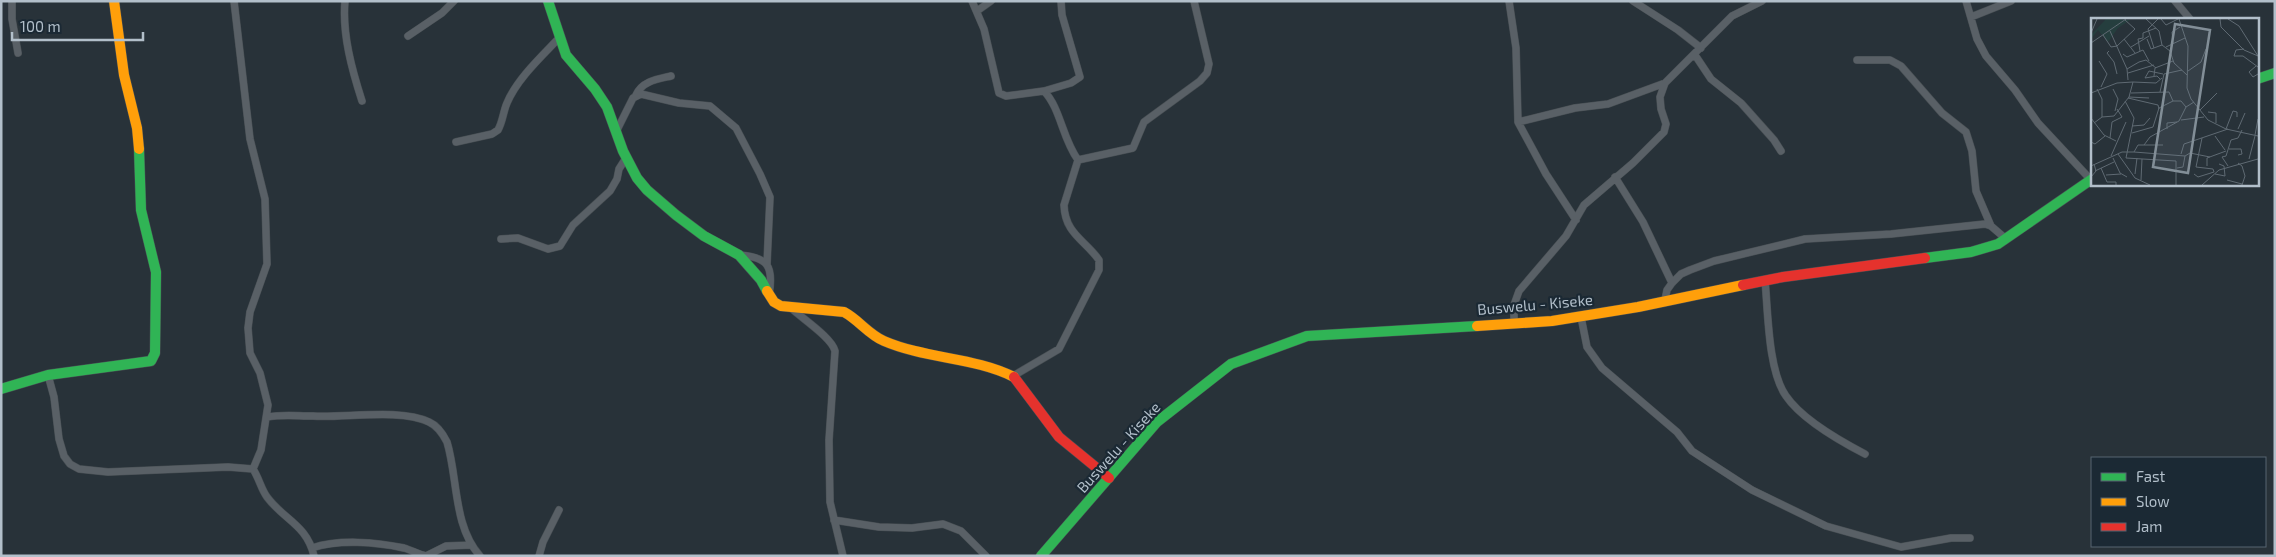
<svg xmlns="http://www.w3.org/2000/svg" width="2276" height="557" viewBox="0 0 2276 557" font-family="'Exo 2',sans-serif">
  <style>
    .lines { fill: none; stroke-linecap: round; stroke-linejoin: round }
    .street-casing { stroke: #474e53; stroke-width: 8 }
    .fast-casing { stroke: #474e53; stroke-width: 11 }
    .slow-casing { stroke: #474e53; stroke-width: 11 }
    .jam-casing { stroke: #474e53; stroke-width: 11 }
    .street { stroke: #596066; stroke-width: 7 }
    .fast { stroke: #30b455; stroke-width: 10 }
    .slow { stroke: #ff9f0a; stroke-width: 10 }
    .jam { stroke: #e5322d; stroke-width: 10 }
    .labels { text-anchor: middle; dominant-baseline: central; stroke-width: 4.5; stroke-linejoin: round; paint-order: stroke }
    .street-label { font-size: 15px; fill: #b2bfca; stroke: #1b2934 }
    .inset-road { fill: none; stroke: #5f6a73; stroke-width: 1 }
    .view { fill: #828e97; fill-opacity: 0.15; stroke: #828e97; stroke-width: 2.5 }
    .inset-edge { fill: none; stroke: #b2bfca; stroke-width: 2.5 }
  </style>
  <rect width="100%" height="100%" fill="#283239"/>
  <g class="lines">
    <defs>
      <path id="street" d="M 12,1 L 12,19 L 18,53
        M 234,1 L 250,139 L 265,199 L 267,264 L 250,312 L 248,328 L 250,353 L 260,373 L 268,405 L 261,450 L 253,469
        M 345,1 C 342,34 352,70 362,101
        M 972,1 L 984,29 L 999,93 L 1006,96 L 1044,91 C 1061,109 1062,138 1078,160
        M 1509,1 L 1516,48 L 1518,122 L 1546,174 L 1576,220
        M 1633,1 L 1678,30 L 1701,48
        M 1966,1 L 1977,39 L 1986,56 L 2015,90 L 2038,123 L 2091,180
        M 2175,1 L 2190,19
        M 977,11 L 991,1
        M 1971,17 L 2011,1
        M 408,36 L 442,13 L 454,1
        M 1695,55 L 1711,79 L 1741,103 L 1774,140 L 1781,151
        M 1857,60 L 1890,60 L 1901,66 L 1942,113 L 1966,132 L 1972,151 L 1976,191 L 1991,226
        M 1044,91 L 1071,83 L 1080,77 L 1062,15 L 1061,1
        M 636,95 C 642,81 658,79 671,76
        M 1518,122 L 1575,108 L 1608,104 L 1665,83
        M 617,130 L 633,98 L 641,94 L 679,103 L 710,106 L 736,128 L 760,174 L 770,197 L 767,264
        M 456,142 L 492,134 L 498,130 C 503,121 503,112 507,103 C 517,79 541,57 559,38
        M 1615,177 L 1643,222 L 1672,283
        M 501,239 L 518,238 L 548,249 L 560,246 L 573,225 L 610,191 L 617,179 L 619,169 L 626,158
        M 739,255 C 768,257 774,266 769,295
        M 1765,280 C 1768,311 1768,371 1786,396 C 1801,418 1840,441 1865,454
        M 1665,300 L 1667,290 L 1672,283 L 1681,274 L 1690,270 L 1714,261 L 1805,239 L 1891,234 L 1985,224 L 1991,226 L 2006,239
        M 791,308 C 803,319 832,338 835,351 L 829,440 L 830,502 L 843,556
        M 1581,317 L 1587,347 L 1602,368 L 1677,432 L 1692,451 L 1752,490 L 1826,526 L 1901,547 L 1951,538 L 1970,538
        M 1514,324 L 1514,305 L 1519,291 L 1566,236 L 1584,205 L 1633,163 L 1664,132 L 1666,124 L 1661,109 L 1660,97 L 1665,83 L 1732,16 L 1762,1
        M 48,375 L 54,397 L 59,439 L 64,456 L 70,464 L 79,469 L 108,472 L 228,467 L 253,469 C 259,478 261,489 267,497 C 284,520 307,525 314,556
        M 1013,376 L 1059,349 L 1099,270 L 1099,260 C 1085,240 1065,234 1064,205 L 1078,160 L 1133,148 L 1144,122 L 1200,81 L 1207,73 L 1209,64 L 1194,1
        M 267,417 C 283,414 297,416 313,416 C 345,418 401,408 429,422 C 438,426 443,434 447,442 C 458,478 453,526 480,556
        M 834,520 L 879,527 L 912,528 L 943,524 L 961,531 L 986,556
        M 312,548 C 339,539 376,542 404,548 C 411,550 418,554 426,556 L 446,546 L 472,545
        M 539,556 L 543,542 L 559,510"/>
      <path id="fast" d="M 548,1 L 566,55 L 595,89 L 607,107 L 623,151 L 637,178 L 647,190 L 676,215 L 704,236 L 739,255 L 761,280 L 767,291
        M 2257,79 L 2275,73
        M 1925,258 L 1971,252 L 1998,244 L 2092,179
        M 1,389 L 48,375 L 151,361 L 155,353 L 156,272 L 141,210 L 139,149
        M 1041,556 L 1157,422 L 1231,364 L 1307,336 L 1477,326"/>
      <path id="slow" d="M 114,1 L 124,75 L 137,128 L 139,149
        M 767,291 L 774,302 L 781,306 L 844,312 C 859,320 868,334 884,341 C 926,359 974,357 1014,377
        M 1477,326 L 1552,321 L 1638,307 L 1743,285"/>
      <path id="jam" d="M 1743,285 L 1783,277 L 1925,258
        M 1014,377 L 1059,437 L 1109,478"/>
    </defs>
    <use href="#street" class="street-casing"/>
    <use href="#fast" class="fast-casing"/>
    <use href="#slow" class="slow-casing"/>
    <use href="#jam" class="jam-casing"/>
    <use href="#street" class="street"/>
    <use href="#fast" class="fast"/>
    <use href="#slow" class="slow"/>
    <use href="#jam" class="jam"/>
  </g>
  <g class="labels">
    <g class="street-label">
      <text transform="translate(1535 304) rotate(-5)">Buswelu - Kiseke</text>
      <text transform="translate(1118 447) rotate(-48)">Buswelu - Kiseke</text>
    </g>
  </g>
  <g transform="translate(2091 18)">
    <rect width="168" height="168" fill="#283239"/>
    <path d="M 15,1 L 39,2 L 27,10 L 17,24 L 7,12 L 0,21 L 1,16 Z" fill="#253e3e"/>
    <path class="inset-road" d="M 55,1 L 68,13 L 71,27 L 79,33 L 83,45 L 96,57M 70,1 L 75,7 L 87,1M 88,1 L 97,28 L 96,70 L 100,81 L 117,102 L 135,111 L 167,118M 129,1 L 130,9 L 153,32 L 167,38M 137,1 L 148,8 L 167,38M 19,13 L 36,51M 0,15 L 6,1M 12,17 L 20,29 L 26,28M 33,21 L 44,35M 56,21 L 60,31 L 71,27M 0,25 L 35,1M 82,25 L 81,14 L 89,9M 26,28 L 44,11 L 34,2M 40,29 L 58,18M 75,29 L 94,20M 63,30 L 57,11 L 67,1M 153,31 L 145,32 L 143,38 L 152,38 L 167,49M 18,33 L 16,35 L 23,44 L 26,56M 49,33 L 47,21 L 52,20 L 52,15 L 65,10M 32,36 L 36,39 L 52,32 L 58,43M 8,43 L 16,56 L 10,69M 165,48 L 158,54 L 162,59 L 167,56M 97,53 L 110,44 L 115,31M 37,55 L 63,47M 63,58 L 64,50 L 82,43M 54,60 L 58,53 L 72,56M 54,60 L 66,58 L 69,61M 37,62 L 36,51 L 48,44 L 55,42 L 65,50M 42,64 L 65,65 L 71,60M 6,71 L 11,81 L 11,99M 22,71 L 27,81 L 24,93M 69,74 L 73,56 L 91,52M 0,75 L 26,65 L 42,64 L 38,79 L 23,98 L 11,99 L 3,105M 40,75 L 78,74 L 82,83 L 90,83 L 95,89M 38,79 L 58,80M 37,80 L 67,87 L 68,91M 34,83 L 43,100 L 35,140 L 85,143 L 85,167M 109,92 L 126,75M 117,94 L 125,95 L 125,105M 0,100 L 13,117 L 25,123M 90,102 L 113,99M 21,104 L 31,99 L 26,91M 41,108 L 53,107 L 59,100M 76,111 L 76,105 L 86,104M 135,111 L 142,93 L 146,94 L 146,99M 147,111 L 154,95M 41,115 L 62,109 L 68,90 L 82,83M 164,117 L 167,101M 124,118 L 134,132M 19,120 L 21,104M 111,120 L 105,149 L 122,151 L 123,154M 0,124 L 4,126 L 14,118M 53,127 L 72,127M 138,131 L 150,131 L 151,136 L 147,137M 43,134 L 94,138M 27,136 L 44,160 L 59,167M 90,136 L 93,126 L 137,111M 20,138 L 35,104M 22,140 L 29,155 L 36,159M 158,141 L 164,118M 147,145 L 151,148 L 154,158 L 151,167M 0,148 L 31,134 L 43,134 L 47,127 L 53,127 L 59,119 L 88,103 L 95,89 L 103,84M 116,148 L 116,140 L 135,133M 137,148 L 131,139 L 135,138 L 140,122 L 147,120 L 151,112M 10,150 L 16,164 L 25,164 L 25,167M 86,150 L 92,149 L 94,138 L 99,135 L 119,139M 4,153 L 23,144M 44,156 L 46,140M 103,156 L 107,159 L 123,154M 124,156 L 134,158 L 133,148 L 128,146M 15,157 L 30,156M 0,159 L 5,153 L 3,146M 50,162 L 51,141M 136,162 L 151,166M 111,167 L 128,152 L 167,141"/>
    <path class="view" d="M 84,6 L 119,12 L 97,155 L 62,149 Z"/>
    <rect width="168" height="168" class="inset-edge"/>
  </g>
  <rect width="2276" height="557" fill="none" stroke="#b2bfca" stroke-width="5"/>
  <rect x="2091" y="457" width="175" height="90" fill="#1b2934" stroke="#576570"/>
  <rect x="2101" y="473" width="25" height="8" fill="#30b455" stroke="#576570"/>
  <text x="2136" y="482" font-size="15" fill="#b2bfca">Fast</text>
  <rect x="2101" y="498" width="25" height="8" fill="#ff9f0a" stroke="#576570"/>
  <text x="2136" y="507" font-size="15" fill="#b2bfca">Slow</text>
  <rect x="2101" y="523" width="25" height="8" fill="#e5322d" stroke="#576570"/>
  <text x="2136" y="532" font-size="15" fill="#b2bfca">Jam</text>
  <path d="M12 32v8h131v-8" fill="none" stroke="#b2bfca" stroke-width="2.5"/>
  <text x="20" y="32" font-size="15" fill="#b2bfca" stroke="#1b2934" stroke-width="4" paint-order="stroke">100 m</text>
</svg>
